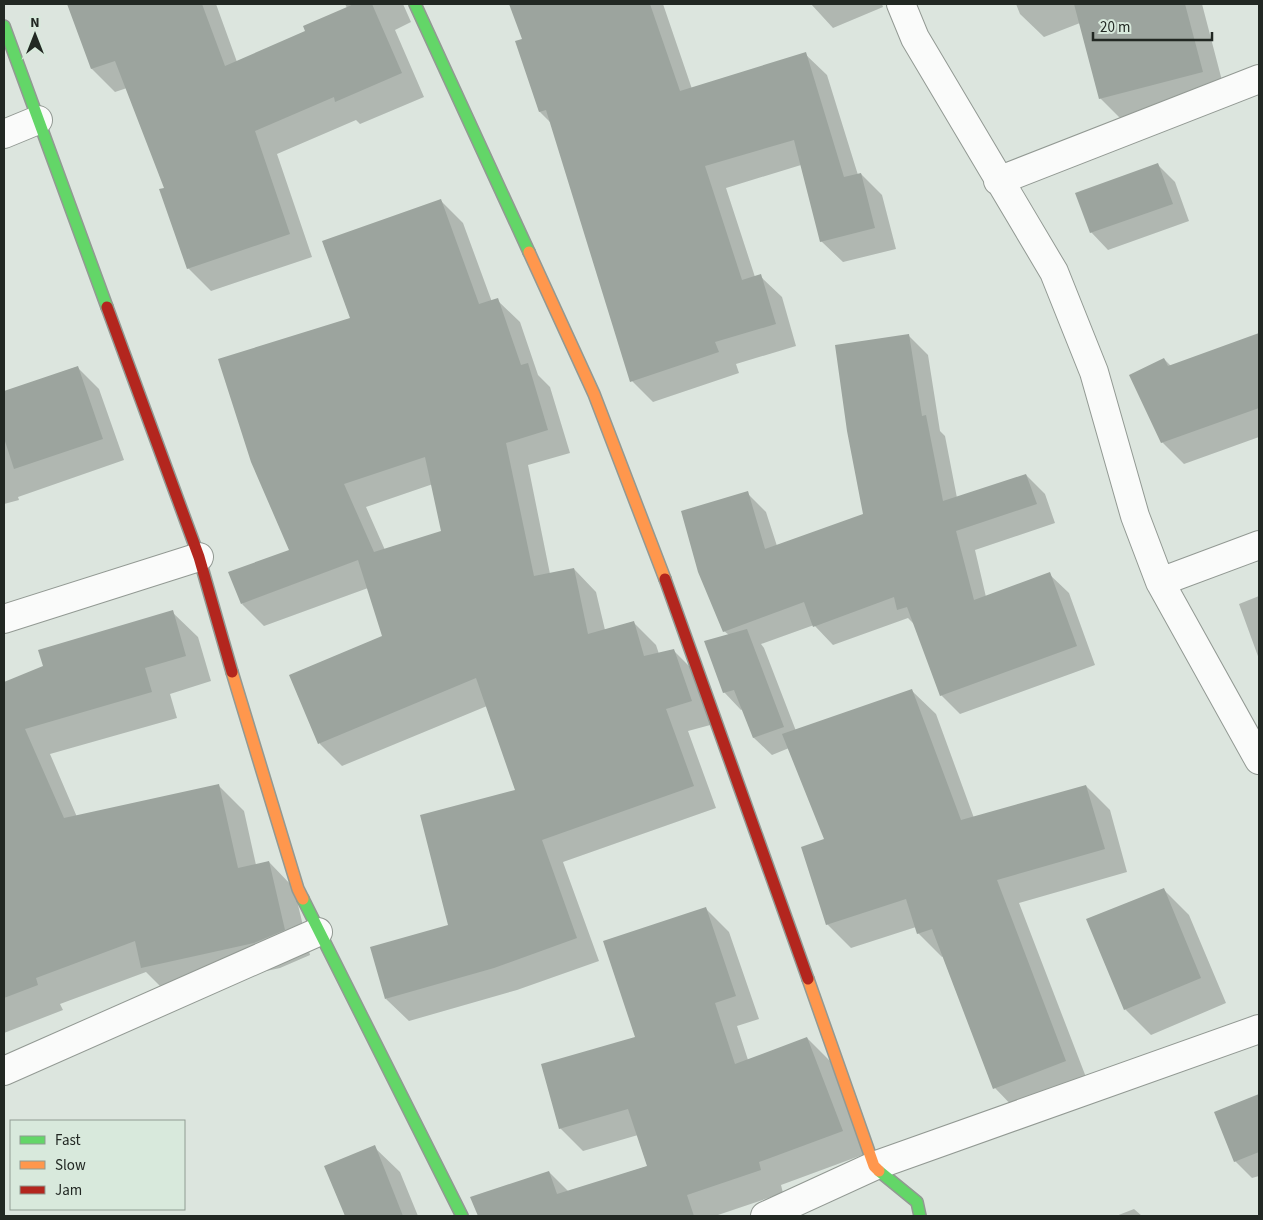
<svg xmlns="http://www.w3.org/2000/svg" width="1263" height="1220" viewBox="0 0 1263 1220" font-family="'Source Sans 3',sans-serif">
  <style>
    .shadow { fill: #0003; fill-rule: evenodd }
    .building { fill: #9ca49e; fill-rule: evenodd }
    .lines { fill: none; stroke-linecap: round; stroke-linejoin: round }
    .street-casing { stroke: #929993; stroke-width: 30 }
    .fast-casing { stroke: #929993; stroke-width: 14 }
    .slow-casing { stroke: #929993; stroke-width: 14 }
    .jam-casing { stroke: #929993; stroke-width: 14 }
    .street { stroke: #fafbfa; stroke-width: 28 }
    .fast { stroke: #63d668; stroke-width: 11 }
    .slow { stroke: #ff974d; stroke-width: 11 }
    .jam { stroke: #b3261e; stroke-width: 11 }
  </style>
  <rect width="100%" height="100%" fill="#dce5de"/>
  <path class="shadow" d="M 83,4 L 216,4 L 237,62 L 307,32 L 347,8 L 345,4 L 403,4 L 411,22 L 395,30 L 424,97 L 360,124 L 356,120 L 277,154 L 312,257 L 211,291 L 188,268 L 165,188 L 127,88 L 115,92 L 92,69 L 70,8 Z
    M 510,4 L 663,4 L 692,89 L 805,54 L 827,75 L 858,175 L 861,174 L 882,195 L 896,249 L 843,262 L 821,241 L 801,165 L 726,188 L 755,277 L 760,276 L 782,297 L 796,346 L 736,364 L 739,373 L 653,402 L 632,381 L 551,123 L 540,112 L 524,40 Z
    M 811,4 L 882,4 L 883,7 L 833,28 Z
    M 1016,4 L 1202,4 L 1226,96 L 1124,122 L 1100,98 L 1080,23 L 1044,37 L 1020,14 Z
    M 1158,165 L 1175,182 L 1189,221 L 1108,250 L 1091,232 Z
    M 440,200 L 463,223 L 492,302 L 497,300 L 520,322 L 538,375 L 550,387 L 570,453 L 528,465 L 550,574 L 574,569 L 596,592 L 605,630 L 633,622 L 656,645 L 659,654 L 673,650 L 696,673 L 714,724 L 688,731 L 716,808 L 563,862 L 599,961 L 517,990 L 409,1021 L 386,999 L 450,925 L 517,791 L 487,706 L 342,766 L 320,744 L 291,675 L 384,636 L 368,588 L 264,626 L 242,604 L 291,550 L 352,319 ZM 433,484 L 443,532 L 385,550 L 366,507 Z
    M 1259,335 L 1259,437 L 1184,464 L 1162,442 L 1164,359 L 1171,366 Z
    M 909,336 L 928,355 L 940,431 L 945,436 L 957,498 L 1026,475 L 1045,494 L 1055,523 L 975,550 L 986,597 L 1049,574 L 1069,593 L 1095,665 L 960,714 L 941,695 L 915,625 L 908,618 L 833,645 L 814,625 L 761,644 L 764,648 L 796,731 L 912,691 L 936,714 L 974,818 L 1086,786 L 1110,810 L 1127,872 L 1019,903 L 1089,1085 L 1018,1112 L 995,1088 L 944,956 L 942,957 L 918,933 L 916,927 L 851,948 L 827,924 L 826,840 L 789,748 L 772,755 L 754,738 L 743,709 L 741,710 L 724,692 L 729,635 L 724,631 L 747,493 L 766,512 L 777,546 L 865,515 Z
    M 77,367 L 99,389 L 124,460 L 18,497 L 19,500 L 4,504 L 4,392 Z
    M 1259,596 L 1259,659 L 1239,604 Z
    M 172,612 L 198,637 L 211,681 L 170,694 L 177,718 L 50,754 L 77,817 L 219,786 L 244,811 L 256,865 L 269,862 L 294,888 L 310,955 L 280,968 L 167,993 L 146,972 L 60,1004 L 63,1010 L 4,1033 L 4,855 L 8,853 L 4,843 L 4,684 Z
    M 1163,889 L 1189,915 L 1226,1003 L 1151,1035 L 1125,1009 Z
    M 706,909 L 729,932 L 759,1019 L 737,1026 L 748,1060 L 807,1038 L 830,1061 L 865,1154 L 781,1185 L 783,1193 L 715,1216 L 489,1216 L 482,1195 L 549,1172 L 569,1192 L 648,1166 L 638,1135 L 583,1151 L 560,1128 L 637,1038 Z
    M 1259,1095 L 1259,1176 L 1252,1178 L 1235,1161 L 1216,1112 Z
    M 374,1147 L 400,1172 L 418,1216 L 346,1216 L 326,1166 Z
    M 1134,1209 L 1142,1216 L 1116,1216 Z"/>
  <path class="building" d="M 67,4 L 202,4 L 225,66 L 305,31 L 303,26 L 354,4 L 372,4 L 402,73 L 335,102 L 334,97 L 255,131 L 290,234 L 187,269 L 159,189 L 164,188 L 115,61 L 91,69 Z
    M 509,4 L 650,4 L 680,91 L 806,52 L 844,177 L 861,173 L 875,228 L 820,242 L 794,140 L 705,166 L 742,280 L 761,274 L 776,324 L 715,342 L 719,352 L 630,382 L 546,110 L 539,112 L 515,41 L 522,39 Z
    M 1074,4 L 1185,4 L 1203,72 L 1099,99 Z
    M 1158,163 L 1173,204 L 1090,233 L 1075,193 Z
    M 441,199 L 479,304 L 498,298 L 521,365 L 528,363 L 548,430 L 506,443 L 534,576 L 574,568 L 588,634 L 634,621 L 644,656 L 674,649 L 692,701 L 666,709 L 694,786 L 542,840 L 577,938 L 494,968 L 385,999 L 370,947 L 448,925 L 420,815 L 515,790 L 476,678 L 318,744 L 289,675 L 382,636 L 358,560 L 241,604 L 228,572 L 289,550 L 251,462 L 218,359 L 350,318 L 322,241 ZM 425,457 L 441,531 L 374,552 L 344,484 Z
    M 1259,333 L 1259,408 L 1161,443 L 1129,375 L 1164,358 L 1168,366 Z
    M 909,334 L 922,416 L 926,415 L 943,501 L 1026,474 L 1037,504 L 956,531 L 974,600 L 1050,572 L 1077,646 L 940,696 L 907,607 L 897,610 L 894,597 L 813,627 L 804,602 L 723,632 L 698,572 L 681,511 L 748,491 L 765,549 L 863,514 L 847,431 L 835,345 Z
    M 78,366 L 103,439 L 14,469 L 4,438 L 4,391 Z
    M 173,610 L 186,656 L 145,668 L 152,692 L 25,729 L 64,818 L 219,784 L 238,868 L 269,861 L 285,930 L 254,943 L 141,968 L 135,941 L 36,978 L 38,985 L 4,998 L 4,680 L 4,682 L 43,666 L 38,650 Z
    M 747,629 L 784,727 L 753,738 L 734,690 L 723,693 L 704,641 Z
    M 912,689 L 961,820 L 1086,785 L 1105,849 L 997,880 L 1066,1061 L 993,1089 L 932,929 L 917,934 L 906,899 L 826,925 L 801,847 L 824,839 L 782,734 Z
    M 1164,888 L 1201,978 L 1124,1010 L 1086,919 Z
    M 706,907 L 736,996 L 715,1003 L 735,1064 L 807,1037 L 843,1131 L 759,1162 L 761,1170 L 687,1195 L 694,1216 L 478,1216 L 470,1197 L 549,1171 L 557,1194 L 647,1166 L 628,1109 L 559,1129 L 541,1064 L 635,1037 L 603,941 Z
    M 1259,1094 L 1259,1152 L 1234,1162 L 1214,1112 Z
    M 375,1145 L 403,1216 L 345,1216 L 324,1166 Z"/>
  <g class="lines">
    <defs>
      <path id="street" d="M 901,4 L 915,38 L 1054,272 L 1094,372 L 1135,516 L 1160,582 L 1259,760
        M 4,134 L 38,120
        M 998,181 L 1259,79
        M 1160,582 L 1259,545
        M 4,619 L 199,557
        M 4,1071 L 318,932
        M 765,1216 L 874,1166 L 1259,1029"/>
      <path id="fast" d="M 415,4 L 529,252
        M 4,26 L 107,307
        M 303,899 L 462,1216
        M 879,1171 L 917,1202 L 920,1216"/>
      <path id="slow" d="M 529,252 L 594,394 L 665,579
        M 232,672 L 298,889 L 303,899
        M 808,979 L 874,1166 L 879,1171"/>
      <path id="jam" d="M 107,307 L 199,557 L 232,672
        M 665,579 L 808,979"/>
    </defs>
    <use href="#street" class="street-casing"/>
    <use href="#fast" class="fast-casing"/>
    <use href="#slow" class="slow-casing"/>
    <use href="#jam" class="jam-casing"/>
    <use href="#street" class="street"/>
    <use href="#fast" class="fast"/>
    <use href="#slow" class="slow"/>
    <use href="#jam" class="jam"/>
  </g>
  <rect width="1263" height="1220" fill="none" stroke="#222823" stroke-width="10"/>
  <rect x="10" y="1120" width="175" height="90" fill="#d8e9dc" stroke="#8f9c92"/>
  <rect x="20" y="1136" width="25" height="8" fill="#63d668" stroke="#8f9c92"/>
  <text x="55" y="1145" font-size="15" fill="#222823">Fast</text>
  <rect x="20" y="1161" width="25" height="8" fill="#ff974d" stroke="#8f9c92"/>
  <text x="55" y="1170" font-size="15" fill="#222823">Slow</text>
  <rect x="20" y="1186" width="25" height="8" fill="#b3261e" stroke="#8f9c92"/>
  <text x="55" y="1195" font-size="15" fill="#222823">Jam</text>
  <g transform="translate(35 35)" stroke="#d8e9dc" stroke-width="4" paint-order="stroke">
  <path d="M0-4L9 19L0 12L-9 19Z" fill="#222823"/>
  <text y="-8" font-size="14" font-weight="bold" text-anchor="middle" fill="#222823">N</text>
  </g>
  <path d="M1093 32v8h119v-8" fill="none" stroke="#222823" stroke-width="2.5"/>
  <text x="1100" y="32" font-size="15" fill="#222823" stroke="#d8e9dc" stroke-width="4" paint-order="stroke">20 m</text>
</svg>
